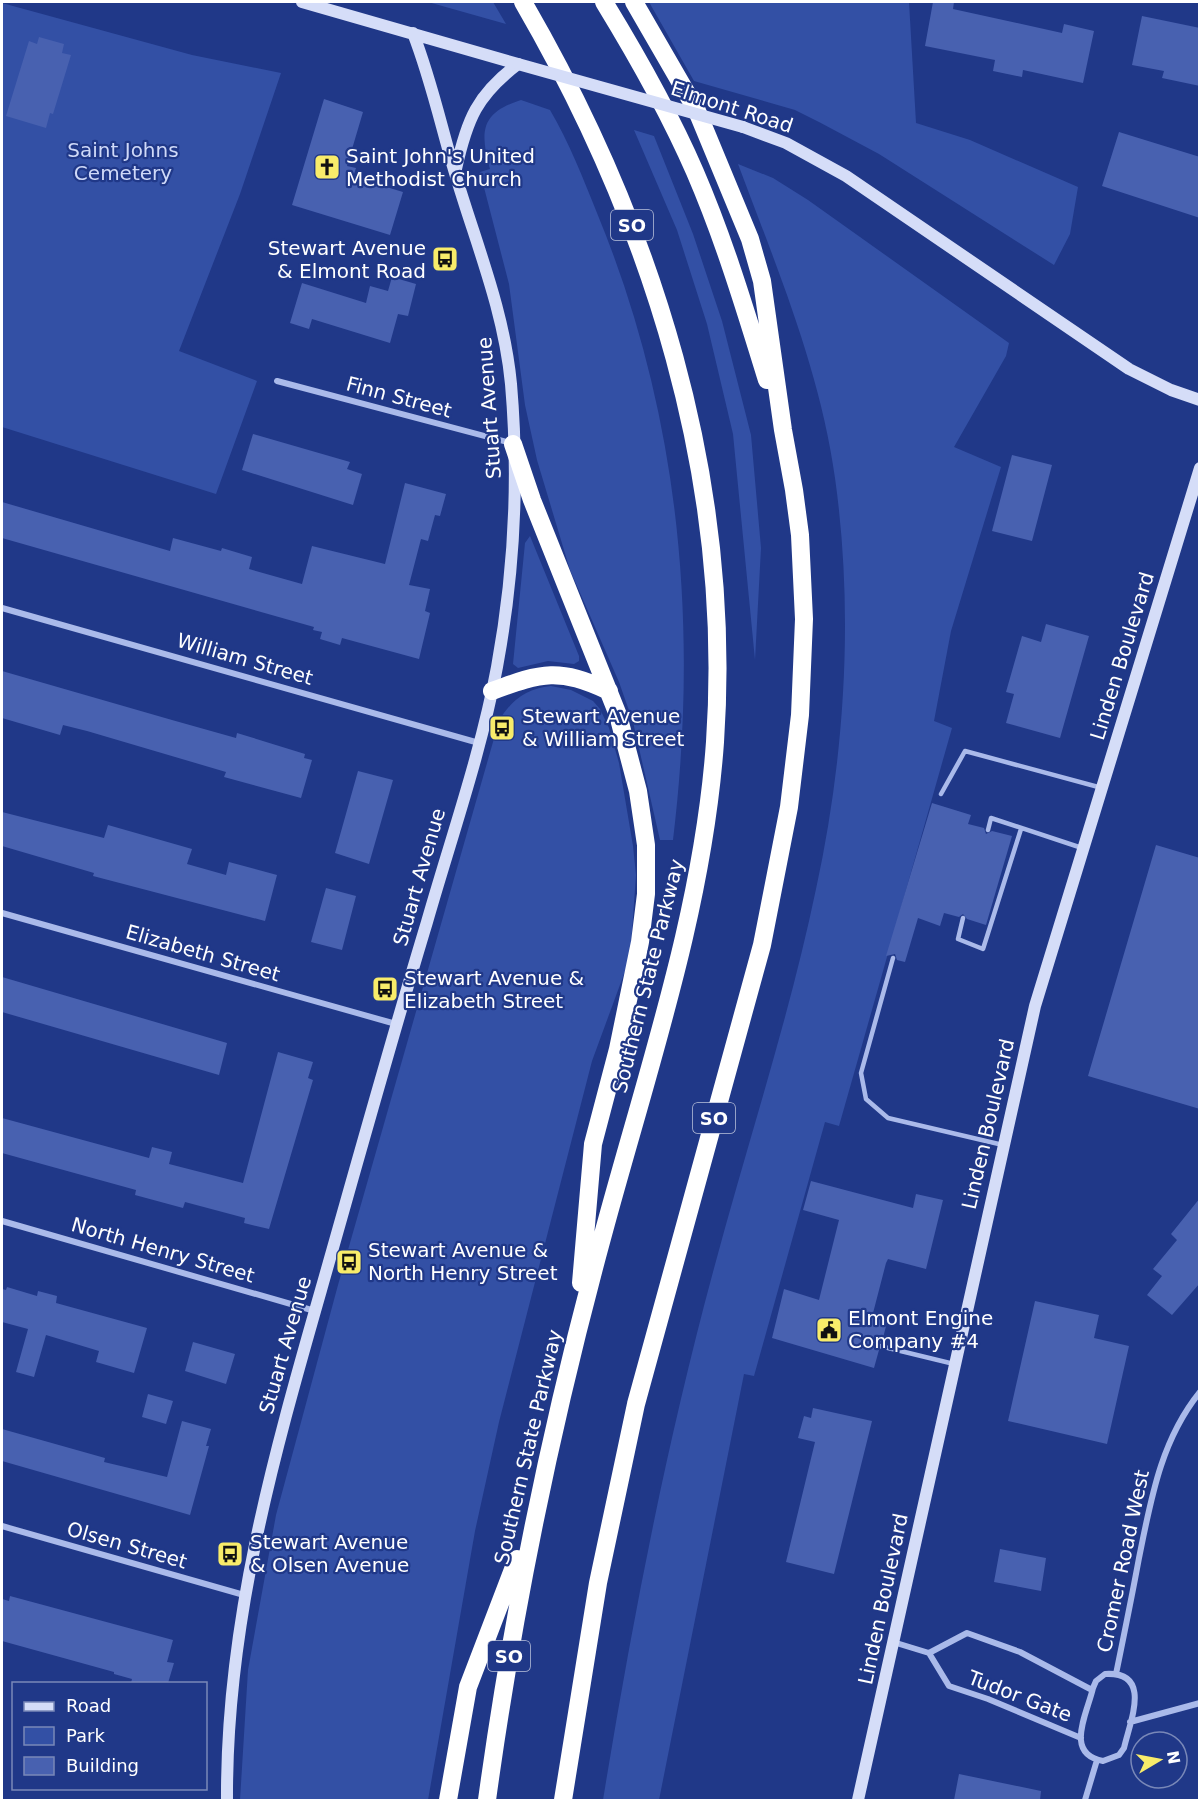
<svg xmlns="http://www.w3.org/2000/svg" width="1201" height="1802" viewBox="0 0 1201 1802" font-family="'DejaVu Sans',sans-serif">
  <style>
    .green { fill: #3350a5 }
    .building { fill: #4861b0 }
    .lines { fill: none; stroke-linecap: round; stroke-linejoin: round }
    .lane { stroke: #aabaea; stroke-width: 4.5 }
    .street { stroke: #aabaea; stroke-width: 6 }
    .secondary { stroke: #d5ddf8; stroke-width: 12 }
    .highway { stroke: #fff; stroke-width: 18 }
    .secondary-bridge { stroke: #d5ddf8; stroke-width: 12 }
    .labels { text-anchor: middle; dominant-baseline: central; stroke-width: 4.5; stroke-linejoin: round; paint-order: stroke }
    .shield { fill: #203888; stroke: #bcc3db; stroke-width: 1.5 }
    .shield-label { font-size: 18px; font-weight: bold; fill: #fff }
    .street-label { font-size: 20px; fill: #fff; stroke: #203888 }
    .park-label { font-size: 20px; fill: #cfd9f8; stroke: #203888 }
    .poi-label { font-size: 20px; fill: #fff; stroke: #203888; text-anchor: start }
  </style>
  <rect width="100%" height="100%" fill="#203888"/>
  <path class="green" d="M 428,2 L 493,2 L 506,24 Z
    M 649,2 L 909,2 L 916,123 L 970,140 L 1078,187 L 1070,234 L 1054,265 L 879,154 L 819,122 L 795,110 L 694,81 Z
    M 2,3 L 192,55 L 281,73 L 240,194 L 179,351 L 257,381 L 216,494 L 2,427 Z
    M 521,100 L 550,110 C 569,142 583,178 597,213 C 680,414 699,625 673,840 L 660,840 L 633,722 L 619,682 L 570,570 L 537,460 L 525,405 L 509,284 L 480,172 L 490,169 C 480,132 480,113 521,100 Z
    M 634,130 L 654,136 L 693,234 L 722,321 L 751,435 L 761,548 L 755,660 L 733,434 L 707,324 L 677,230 Z
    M 738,164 L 773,178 L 808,200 L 1009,343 L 1006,356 L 954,447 L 1001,467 L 951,631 L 934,721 L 952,728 L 839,1126 L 825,1122 L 754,1376 L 744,1374 L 659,1800 L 603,1800 C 632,1622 666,1446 713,1272 C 747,1144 789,1019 816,889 C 845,756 854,613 835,478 C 820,369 776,266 738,164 Z
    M 530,536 L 579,656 L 579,661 L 574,664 L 548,661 L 518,668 L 513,664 L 525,543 Z
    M 551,686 L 571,690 L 593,701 L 600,709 L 609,728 L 619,763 L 633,846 L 636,875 L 631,945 L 628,963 L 592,1061 L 499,1422 L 475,1531 L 428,1800 L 240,1800 L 248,1670 L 276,1515 L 338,1285 L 499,721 C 511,700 526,689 551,686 Z"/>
  <path class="building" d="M 933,2 L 954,2 L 953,9 L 1062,33 L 1064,24 L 1094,31 L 1083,83 L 1023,70 L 1022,77 L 993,71 L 995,60 L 925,46 Z
    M 1142,16 L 1200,28 L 1200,86 L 1162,78 L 1164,71 L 1132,65 Z
    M 39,37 L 64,44 L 62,53 L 71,55 L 53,114 L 50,113 L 46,128 L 6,116 L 29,41 L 37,44 Z
    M 324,99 L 363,112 L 347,166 L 356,168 L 353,177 L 403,192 L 390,235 L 292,205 Z
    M 1119,132 L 1200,157 L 1200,218 L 1102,186 Z
    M 392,277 L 416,284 L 408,316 L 398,314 L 390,343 L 312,319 L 309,329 L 290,323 L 302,283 L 366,303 L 370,286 L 388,291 Z
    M 253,434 L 350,462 L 347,469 L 362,474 L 353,505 L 242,470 Z
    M 1012,455 L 1052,465 L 1032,541 L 992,531 Z
    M 405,483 L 446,494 L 440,516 L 435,515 L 428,541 L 421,539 L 409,585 L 430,589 L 425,611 L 430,613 L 419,659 L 342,638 L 340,645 L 320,639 L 322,632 L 313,630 L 314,627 L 2,538 L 2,502 L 170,551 L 173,538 L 221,551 L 222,548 L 252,557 L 249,569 L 302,584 L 312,546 L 385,564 Z
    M 1046,624 L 1089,636 L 1060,738 L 1006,723 L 1014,694 L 1006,692 L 1022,636 L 1041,642 Z
    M 2,671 L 172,720 L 236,738 L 237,733 L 305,754 L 304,758 L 312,760 L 301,798 L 224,777 L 226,772 L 87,731 L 63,725 L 60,735 L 2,718 Z
    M 358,771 L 393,780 L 369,864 L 335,853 Z
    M 932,803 L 971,815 L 968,824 L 984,828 L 986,834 L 992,831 L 1012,836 L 986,925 L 967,919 L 963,914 L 959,917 L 944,913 L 940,926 L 918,918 L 905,962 L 897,960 L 895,954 L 886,956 Z
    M 2,812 L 104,838 L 108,825 L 192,849 L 187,864 L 226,875 L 229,862 L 277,875 L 265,921 L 93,876 L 94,873 L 2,846 Z
    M 1156,845 L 1200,858 L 1200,1109 L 1088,1076 Z
    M 326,888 L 356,896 L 342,950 L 311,942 Z
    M 2,977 L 227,1043 L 219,1075 L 2,1012 Z
    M 278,1052 L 313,1062 L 308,1078 L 313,1080 L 269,1229 L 244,1223 L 245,1218 L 185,1202 L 183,1208 L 135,1195 L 136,1190 L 2,1153 L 2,1118 L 149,1158 L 152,1147 L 172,1152 L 169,1164 L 243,1183 Z
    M 811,1181 L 913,1208 L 916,1194 L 943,1200 L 926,1269 L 888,1259 L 886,1263 L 872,1317 L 887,1322 L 882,1342 L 876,1344 L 879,1350 L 874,1368 L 772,1338 L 784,1289 L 819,1300 L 839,1220 L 803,1210 Z
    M 1200,1198 L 1200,1283 L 1172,1315 L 1147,1295 L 1162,1276 L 1153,1269 L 1177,1240 L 1171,1234 Z
    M 7,1287 L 37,1296 L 38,1291 L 57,1296 L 56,1303 L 147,1328 L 134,1373 L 96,1362 L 99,1351 L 46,1335 L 34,1377 L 16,1372 L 28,1329 L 2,1322 L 2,1289 L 6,1290 Z
    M 1035,1301 L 1099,1315 L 1094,1338 L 1129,1346 L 1107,1444 L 1008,1421 Z
    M 193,1342 L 235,1354 L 226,1384 L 185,1371 Z
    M 148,1394 L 173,1401 L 166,1424 L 142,1417 Z
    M 813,1408 L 872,1421 L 834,1574 L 786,1562 L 815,1442 L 798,1438 L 804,1416 L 811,1418 Z
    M 182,1421 L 211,1429 L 206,1446 L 209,1446 L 190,1515 L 2,1461 L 2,1429 L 105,1458 L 104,1462 L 167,1477 Z
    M 1000,1549 L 1046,1558 L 1041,1591 L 994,1582 Z
    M 10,1596 L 173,1640 L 167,1662 L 174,1663 L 168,1683 L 131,1683 L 132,1679 L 114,1674 L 114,1672 L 2,1641 L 2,1599 L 9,1601 Z
    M 959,1774 L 1041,1791 L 1040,1800 L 954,1800 Z"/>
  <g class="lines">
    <path class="lane" d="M 941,794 L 965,751 L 1102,788
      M 988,830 L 991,818 L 1082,848
      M 963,918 L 958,939 L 983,949 L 1021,829
      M 893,958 L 861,1073 L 866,1099 L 888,1118 L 1003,1145
      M 880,1346 L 954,1364"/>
    <path class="street" d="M 277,381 L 511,443
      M 2,608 L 479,743
      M 2,913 L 396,1024
      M 2,1221 L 315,1311
      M 2,1526 L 244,1595
      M 893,1642 L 929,1653 L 949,1686 L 988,1699 L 1081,1738
      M 929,1653 L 967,1633 L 1020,1652 L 1092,1690
      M 1105,1674 C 1153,1671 1130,1721 1124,1748 L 1119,1755 L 1103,1761 C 1064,1754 1087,1714 1093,1688 L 1096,1681 Z
      M 1116,1674 C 1124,1635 1132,1596 1139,1558 C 1151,1499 1161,1440 1200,1392
      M 1130,1722 L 1200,1703
      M 1085,1800 L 1097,1760"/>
    <path class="secondary" d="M 302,2 L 518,64
      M 743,127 L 786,143 L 846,176 L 1129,369 L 1171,390 L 1200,400
      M 456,169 C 467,119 477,95 518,64
      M 227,1800 C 226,1624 273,1458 321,1290 C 356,1167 390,1044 427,922 C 451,838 481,753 497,667 C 514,575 519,477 511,384 C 504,310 476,244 455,173 C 441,126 431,79 413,33
      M 858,1800 L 1035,1006 L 1200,468"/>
    <path class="highway" d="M 604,2 C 637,56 669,112 695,172 C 724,239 745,309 767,380
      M 513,444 L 532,500 L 618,715 L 638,791 L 646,845 L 646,894 L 640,942 L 618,1049 L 593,1144 L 581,1283
      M 492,691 C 543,672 559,668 609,691
      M 448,1800 L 468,1687 L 517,1559
      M 487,1800 C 513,1611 551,1426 601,1242 C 645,1077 703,913 715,742 C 733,480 653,226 523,2
      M 563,1800 L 598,1583 L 636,1404 L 762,945 L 789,807 L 800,715 L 804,619 L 800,535 L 794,490 L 783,430 L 762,281 L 750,239 L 697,111 L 634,2"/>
    <path class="secondary-bridge" d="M 518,64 L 743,127"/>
  </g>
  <defs>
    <symbol id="church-square" viewBox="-11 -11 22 22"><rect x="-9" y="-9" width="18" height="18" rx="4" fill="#f8ec6a" stroke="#203888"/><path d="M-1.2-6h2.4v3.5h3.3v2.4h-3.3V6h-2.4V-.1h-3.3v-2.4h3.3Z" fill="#111"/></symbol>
    <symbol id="bus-square" viewBox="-11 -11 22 22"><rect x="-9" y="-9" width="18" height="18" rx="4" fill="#f8ec6a" stroke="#203888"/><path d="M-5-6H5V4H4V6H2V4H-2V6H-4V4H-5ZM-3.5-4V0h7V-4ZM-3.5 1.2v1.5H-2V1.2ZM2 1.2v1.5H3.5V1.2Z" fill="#111"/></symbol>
    <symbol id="civic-square" viewBox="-11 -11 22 22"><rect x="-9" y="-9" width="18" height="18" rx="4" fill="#f8ec6a" stroke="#203888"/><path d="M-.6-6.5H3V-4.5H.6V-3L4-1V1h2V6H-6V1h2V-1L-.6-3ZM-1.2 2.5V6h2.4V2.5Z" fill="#111"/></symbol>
  </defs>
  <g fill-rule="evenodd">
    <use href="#church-square" x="312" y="152" width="30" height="30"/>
    <use href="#bus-square" x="430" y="244" width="30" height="30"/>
    <use href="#bus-square" x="487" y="713" width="30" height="30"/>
    <use href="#bus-square" x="370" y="974" width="30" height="30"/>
    <use href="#bus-square" x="334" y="1247" width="30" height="30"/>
    <use href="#civic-square" x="814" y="1315" width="30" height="30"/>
    <use href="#bus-square" x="215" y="1539" width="30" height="30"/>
  </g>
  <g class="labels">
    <g class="shield">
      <rect x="611" y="210" width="42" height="30" rx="4.5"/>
      <rect x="693" y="1103" width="42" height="30" rx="4.5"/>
      <rect x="488" y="1641" width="42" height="30" rx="4.5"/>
    </g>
    <g class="shield-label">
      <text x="632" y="225">SO</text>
      <text x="714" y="1118">SO</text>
      <text x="509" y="1656">SO</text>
    </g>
    <g class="street-label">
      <text transform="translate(732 107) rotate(18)">Elmont Road</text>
      <text transform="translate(399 397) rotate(15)">Finn Street</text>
      <text transform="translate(489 408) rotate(-94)">Stuart Avenue</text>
      <text transform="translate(1122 656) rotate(-73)">Linden Boulevard</text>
      <text transform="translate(245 659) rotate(16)">William Street</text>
      <text transform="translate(419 877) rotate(-74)">Stuart Avenue</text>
      <text transform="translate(203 953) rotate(16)">Elizabeth Street</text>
      <text transform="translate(648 976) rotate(-76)">Southern State Parkway</text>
      <text transform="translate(988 1124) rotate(-77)">Linden Boulevard</text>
      <text transform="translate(163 1250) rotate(16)">North Henry Street</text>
      <text transform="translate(285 1345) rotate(-74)">Stuart Avenue</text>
      <text transform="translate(528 1447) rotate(-77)">Southern State Parkway</text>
      <text transform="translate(127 1545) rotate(16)">Olsen Street</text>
      <text transform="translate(1123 1561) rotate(-78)">Cromer Road West</text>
      <text transform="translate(883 1599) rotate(-78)">Linden Boulevard</text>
      <text transform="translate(1020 1696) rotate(21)">Tudor Gate</text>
    </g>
    <g class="park-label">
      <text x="123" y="150">Saint Johns<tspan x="123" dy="23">Cemetery</tspan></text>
    </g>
    <g class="poi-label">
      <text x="346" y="156">Saint John's United<tspan x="346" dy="23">Methodist Church</tspan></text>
      <text x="426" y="248" text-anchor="end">Stewart Avenue<tspan x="426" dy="23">&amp; Elmont Road</tspan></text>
      <text x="522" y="716">Stewart Avenue<tspan x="522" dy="23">&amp; William Street</tspan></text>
      <text x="404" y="978">Stewart Avenue &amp;<tspan x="404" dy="23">Elizabeth Street</tspan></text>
      <text x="368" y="1250">Stewart Avenue &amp;<tspan x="368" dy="23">North Henry Street</tspan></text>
      <text x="848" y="1318">Elmont Engine<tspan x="848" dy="23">Company #4</tspan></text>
      <text x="250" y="1542">Stewart Avenue<tspan x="250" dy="23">&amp; Olsen Avenue</tspan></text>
    </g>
  </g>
  <rect width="1201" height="1802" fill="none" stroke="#ffffff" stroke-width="6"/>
  <rect x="12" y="1682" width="195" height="108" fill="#203888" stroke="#7988b8" stroke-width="1.5"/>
  <rect x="24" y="1702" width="30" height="9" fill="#d5ddf8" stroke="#7988b8" stroke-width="1.5"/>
  <text x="66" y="1712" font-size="18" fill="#ffffff">Road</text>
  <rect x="24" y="1727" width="30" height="18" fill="#3350a5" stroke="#7988b8" stroke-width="1.5"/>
  <text x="66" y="1742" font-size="18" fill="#ffffff">Park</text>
  <rect x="24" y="1757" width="30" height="18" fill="#4861b0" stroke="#7988b8" stroke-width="1.5"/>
  <text x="66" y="1772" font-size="18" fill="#ffffff">Building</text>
  <g transform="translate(1159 1760) rotate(80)"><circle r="28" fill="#203888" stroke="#7988b8" stroke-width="1.5"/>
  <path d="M0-4.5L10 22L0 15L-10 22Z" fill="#f8ec6a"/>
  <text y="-9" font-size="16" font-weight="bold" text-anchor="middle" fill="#ffffff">N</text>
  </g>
</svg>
